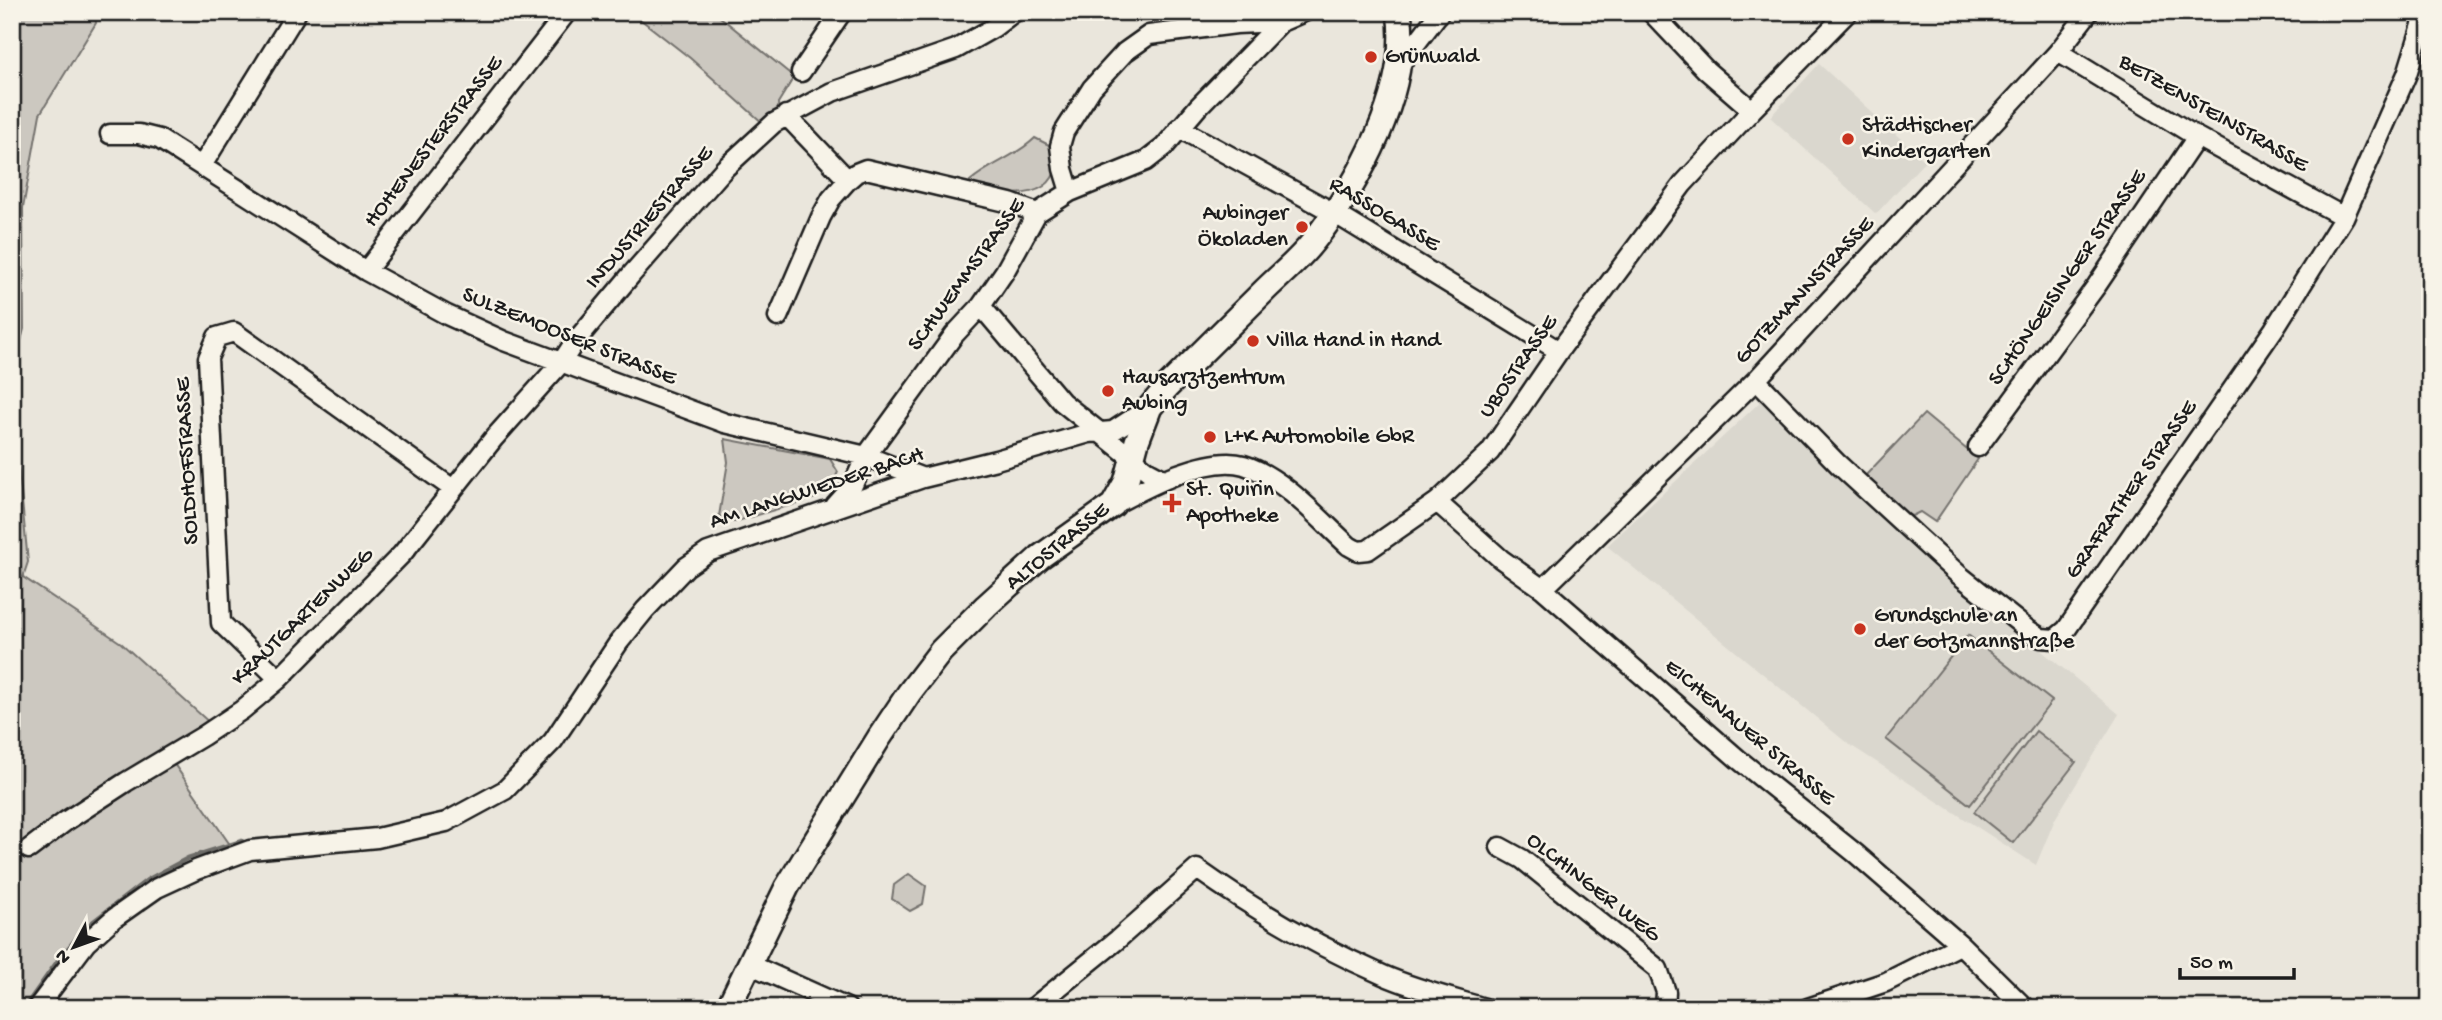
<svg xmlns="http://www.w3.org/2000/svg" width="2442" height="1020" viewBox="0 0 2442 1020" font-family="'Gochi Hand',sans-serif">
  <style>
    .built { fill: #dad7ce }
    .green { fill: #ccc8c0; stroke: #74726e; stroke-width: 2 }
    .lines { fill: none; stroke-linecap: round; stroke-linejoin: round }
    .stream { stroke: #6d6c68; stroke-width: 4.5 }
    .minor-casing { stroke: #1c1c1c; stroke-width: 23 }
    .major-casing { stroke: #1c1c1c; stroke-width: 28 }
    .minor { stroke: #f7f3e8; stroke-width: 18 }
    .major { stroke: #f7f3e8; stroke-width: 23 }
    .poi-dot { fill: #c8321e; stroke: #f7f3e8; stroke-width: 2.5 }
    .labels { text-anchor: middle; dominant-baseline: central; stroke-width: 5; stroke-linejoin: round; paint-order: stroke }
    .poi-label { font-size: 23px; fill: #1c1c1c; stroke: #f7f3e8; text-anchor: start }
    .street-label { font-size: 23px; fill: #1c1c1c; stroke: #f7f3e8 }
  </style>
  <rect width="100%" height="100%" fill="#eae6dc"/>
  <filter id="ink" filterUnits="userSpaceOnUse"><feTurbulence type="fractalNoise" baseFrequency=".0143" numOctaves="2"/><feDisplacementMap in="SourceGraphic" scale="14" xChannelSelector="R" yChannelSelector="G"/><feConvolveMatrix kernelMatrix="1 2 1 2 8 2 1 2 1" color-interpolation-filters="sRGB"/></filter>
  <g filter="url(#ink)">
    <path class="built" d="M 1819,64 L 1925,161 L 1876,214 L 1770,117 Z
      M 1762,400 L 1903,538 L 2119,714 L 2055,819 L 2036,865 L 1847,743 L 1607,546 Z"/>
    <path class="green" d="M 12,12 L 95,12 L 96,23 L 40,114 L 23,208 L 24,329 L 12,376 Z
      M 631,12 L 714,12 L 794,77 L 778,103 L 779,115 L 764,124 L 690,58 Z
      M 1035,138 L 1053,147 C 1070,201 1004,200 971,185 L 970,181 C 990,163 1016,157 1035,138 Z
      M 12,401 L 28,562 L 23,577 L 121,643 L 211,724 L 165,751 L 240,859 L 177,884 L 125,918 L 82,958 L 51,1008 L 12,1008 Z
      M 1924,414 L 1978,459 L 1935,522 L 1920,512 L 1912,516 L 1905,514 L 1865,476 Z
      M 725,439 L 830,459 L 838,472 L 832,485 L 815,498 L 734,522 L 719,516 L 728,462 Z
      M 1968,635 L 2052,701 L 1970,805 L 1886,739 Z
      M 2036,731 L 2076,762 L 2013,843 L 1974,812 Z
      M 909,874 L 926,886 L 923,904 L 910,911 L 892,899 L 894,885 Z"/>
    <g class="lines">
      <path class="stream" d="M 24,1008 L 59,959 L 86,927 L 147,880 L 188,858 L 242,841"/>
      <defs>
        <path id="minor" d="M 1651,12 L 1706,70 L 1752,110
          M 2058,52 L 2197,137 L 2344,217
          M 1398,67 L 1440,12
          M 801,72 L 842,12
          M 786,115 L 848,180 L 856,173 L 866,169 L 1010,203 L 1037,213
          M 1179,128 L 1334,213 L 1559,351
          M 110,134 L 139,134 L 159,139 L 366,271 L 447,315 L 504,341 L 725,423 L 866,456 L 923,478
          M 203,164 L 297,12
          M 1070,192 L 1146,161 L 1164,147 L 1198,107 L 1281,22
          M 366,271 L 567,12
          M 981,306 L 1062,402 L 1148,471 L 1163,479
          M 778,317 L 821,217 L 831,199 L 848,180
          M 1756,380 L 1838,464 L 1958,574 L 2027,629 L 2041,638 L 2055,639 L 2066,630 L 2274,329 L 2344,217 L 2407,74 L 2426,12
          M 1978,447 L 2097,285 L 2197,137
          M 1437,502 L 1501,559 L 1543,589 L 1738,759 L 1855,853 L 1960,944 L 2025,1008
          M 1113,505 C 1145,488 1208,454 1244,465 C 1283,477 1319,519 1349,546 L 1358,551 L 1368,550 L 1437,502 L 1490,452 L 1559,351 L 1683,184 L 1752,110 L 1848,12
          M 835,506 L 852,487 L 866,456 L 954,335 L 981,306 L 1005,271 L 1037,213 L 1070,192 L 1063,169 L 1060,146 L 1064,132 L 1092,88 L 1125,52 L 1149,35 L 1236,24 L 1281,22 L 1304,12
          M 1543,589 L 1756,380 L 2058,52 L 2089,12
          M 279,679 L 221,623 L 208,358 L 217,337 L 234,332 L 453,489
          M 1500,847 L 1522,859 L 1658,969 L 1666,992 L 1665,1008
          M 29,849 L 66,821 L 126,782 L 203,736 L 242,710 L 279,679 L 402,554 L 494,438 L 561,363 L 574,343 L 631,275 L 724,169 L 774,123 L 832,92 L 956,49 L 993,28 L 1014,12
          M 749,964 L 847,1008
          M 37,1008 L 86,943 L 113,919 L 157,888 L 196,870 L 250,850 L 377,838 L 446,822 L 505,790 L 553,741 L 619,642 L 645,610 L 686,567 L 708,552 L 923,478 L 996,460 L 1089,433 L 1113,431 L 1150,407
          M 1033,1008 L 1117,940 L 1197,869 C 1256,911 1317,946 1383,975 C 1415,989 1451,998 1485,1008
          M 1808,1008 L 1886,982 L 1954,948 L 1960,944"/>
        <path id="major" d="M 728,1008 L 787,887 L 879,738 L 909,693 L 941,651 L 986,606 L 1040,557 L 1113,505 L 1126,482 L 1137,441 L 1150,407 L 1167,387 C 1199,355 1231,324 1263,292 C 1279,276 1298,261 1312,243 C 1359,184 1411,90 1399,12"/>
      </defs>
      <use href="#minor" class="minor-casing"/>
      <use href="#major" class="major-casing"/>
      <use href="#minor" class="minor"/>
      <use href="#major" class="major"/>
    </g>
  </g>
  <g class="poi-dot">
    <circle cx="1371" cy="57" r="7"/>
    <circle cx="1848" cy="139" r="7"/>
    <circle cx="1302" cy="227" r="7"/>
    <circle cx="1253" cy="341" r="7"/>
    <circle cx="1108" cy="391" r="7"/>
    <circle cx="1210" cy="437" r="7"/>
    <path d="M1168.5 492.5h7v7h7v7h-7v7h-7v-7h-7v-7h7z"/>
    <circle cx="1860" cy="629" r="7"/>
  </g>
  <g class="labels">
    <g class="poi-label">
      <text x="1385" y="57">Grünwald</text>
      <text x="1862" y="126">Städtischer<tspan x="1862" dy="26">Kindergarten</tspan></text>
      <text x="1288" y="214" text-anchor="end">Aubinger<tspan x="1288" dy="26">Ökoladen</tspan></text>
      <text x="1267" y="341">Villa Hand in Hand</text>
      <text x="1122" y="378">Hausarztzentrum<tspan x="1122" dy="26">Aubing</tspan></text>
      <text x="1224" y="437">L+K Automobile GbR</text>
      <text x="1186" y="490">St. Quirin<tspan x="1186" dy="26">Apotheke</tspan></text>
      <text x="1874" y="616">Grundschule an<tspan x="1874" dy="26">der Gotzmannstraße</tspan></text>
    </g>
    <g class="street-label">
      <text transform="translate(2213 114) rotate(30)">BETZENSTEINSTRASSE</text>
      <text transform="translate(434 142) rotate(-52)">HOHENESTERSTRASSE</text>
      <text transform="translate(1384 215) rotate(31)">RASSOGASSE</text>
      <text transform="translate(650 218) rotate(-49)">INDUSTRIESTRASSE</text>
      <text transform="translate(967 275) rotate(-54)">SCHWEMMSTRASSE</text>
      <text transform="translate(2068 278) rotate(-55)">SCHÖNGEISINGER STRASSE</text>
      <text transform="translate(1805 291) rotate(-47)">GOTZMANNSTRASSE</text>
      <text transform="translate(569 337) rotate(22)">SULZEMOOSER STRASSE</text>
      <text transform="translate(1519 367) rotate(-55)">UBOSTRASSE</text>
      <text transform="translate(188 461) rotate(-93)">SOLDHOFSTRASSE</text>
      <text transform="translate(817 489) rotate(-18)">AM LANGWIEDER BACH</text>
      <text transform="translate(2132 490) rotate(-55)">GRAFRATHER STRASSE</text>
      <text transform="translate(1058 547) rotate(-39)">ALTOSTRASSE</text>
      <text transform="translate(303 617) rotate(-44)">KRAUTGARTENWEG</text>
      <text transform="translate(1749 733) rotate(40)">EICHENAUER STRASSE</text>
      <text transform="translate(1593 888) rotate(38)">OLCHINGER WEG</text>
    </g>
  </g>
  <rect width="2442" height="1020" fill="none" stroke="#f7f3e8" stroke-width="42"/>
  <rect x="21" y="21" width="2400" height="978" fill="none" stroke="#1c1c1c" stroke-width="2.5" filter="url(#ink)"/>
  <g transform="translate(74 947) rotate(229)" stroke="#f7f3e8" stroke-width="5" paint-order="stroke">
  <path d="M0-5L12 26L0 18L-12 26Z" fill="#1c1c1c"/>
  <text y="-10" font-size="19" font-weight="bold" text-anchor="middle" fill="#1c1c1c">N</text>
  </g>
  <path d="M2180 968v10h114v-10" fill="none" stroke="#1c1c1c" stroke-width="3.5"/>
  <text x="2190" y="968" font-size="21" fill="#1c1c1c" stroke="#f7f3e8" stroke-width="5" paint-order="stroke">50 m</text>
</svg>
